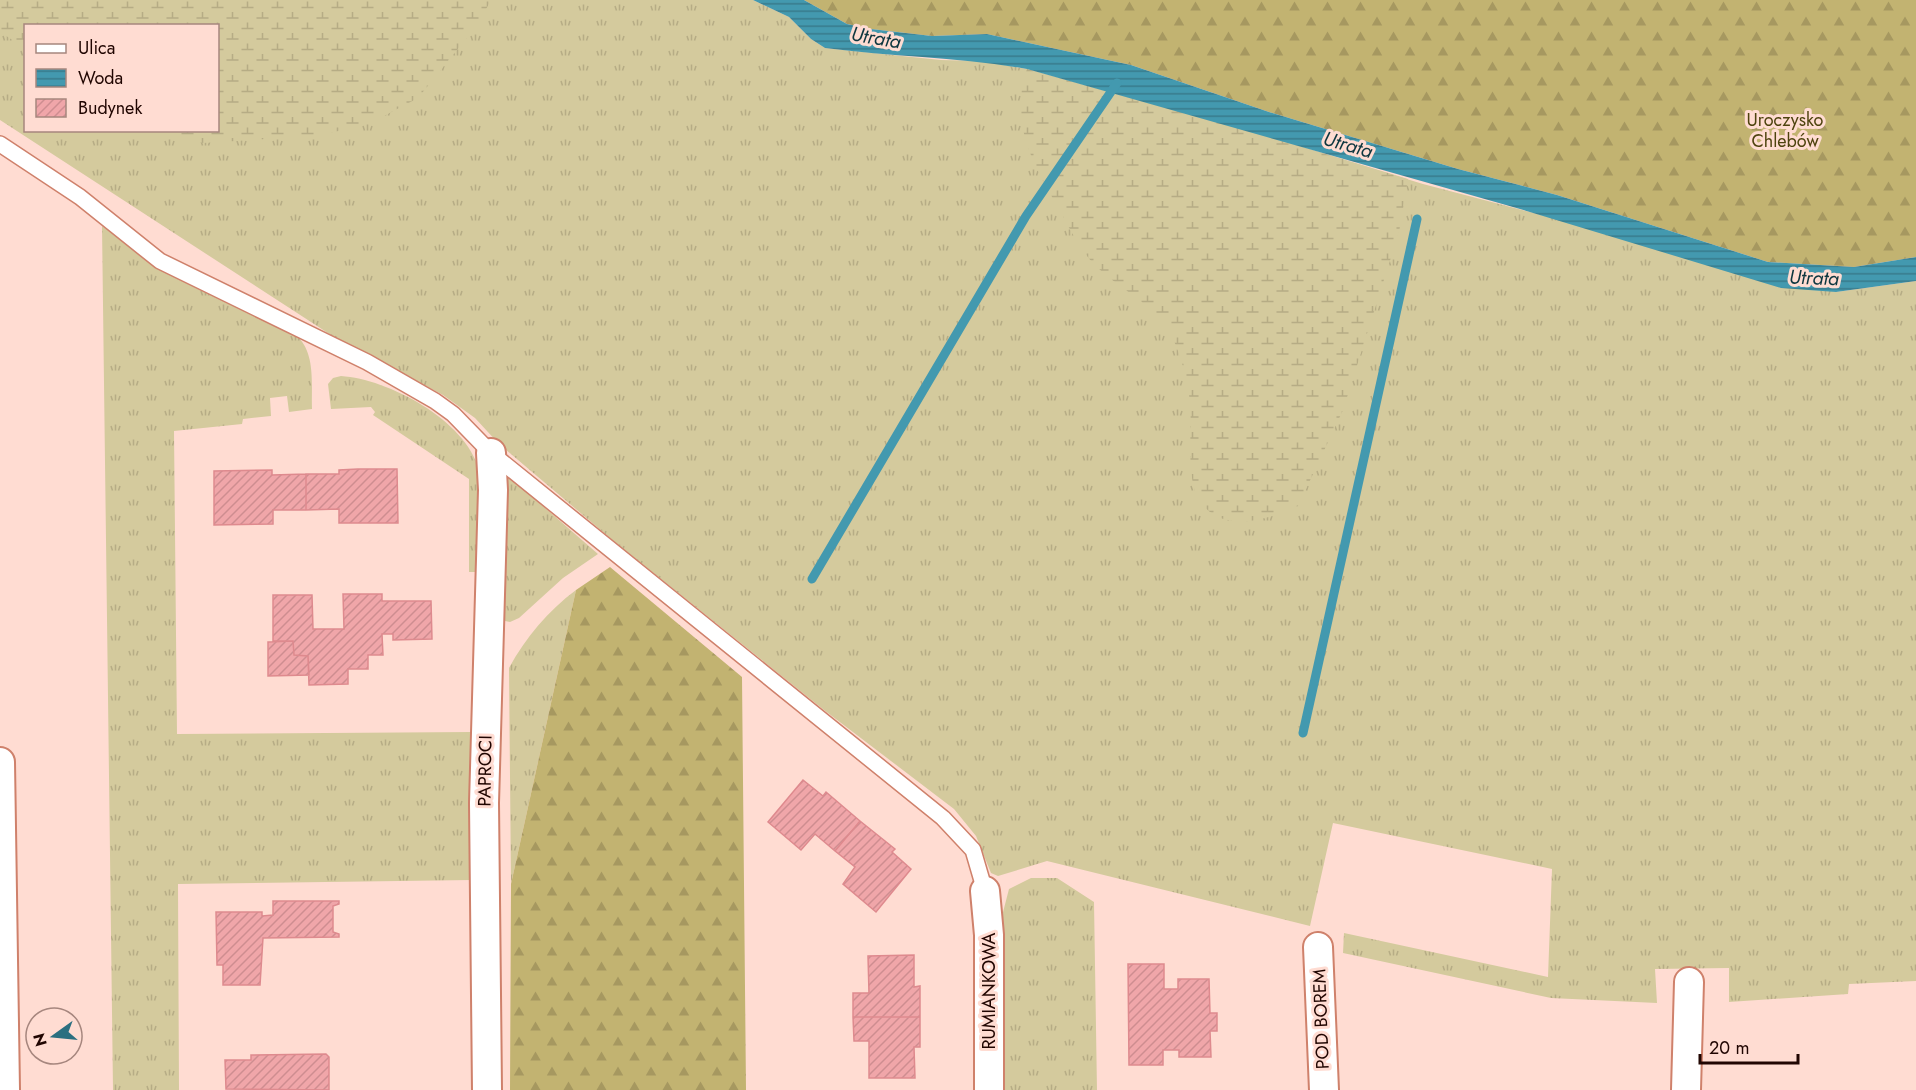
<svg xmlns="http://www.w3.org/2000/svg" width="1916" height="1090" viewBox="0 0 1916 1090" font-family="Jost,sans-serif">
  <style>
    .grass { fill: url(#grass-tufts); fill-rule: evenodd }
    .forest { fill: url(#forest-firs) }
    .wetland { fill: url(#wetland-marsh) }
    .water { fill: url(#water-rules) }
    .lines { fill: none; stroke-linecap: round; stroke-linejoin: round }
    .stream { stroke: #4399af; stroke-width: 9 }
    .building { fill: url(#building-hatch); stroke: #de8a8e; stroke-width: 1.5 }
    .lane-casing { stroke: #cf816b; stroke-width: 18 }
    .street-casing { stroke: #cf816b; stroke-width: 32 }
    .lane { stroke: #fff; stroke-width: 15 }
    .street { stroke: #fff; stroke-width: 28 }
    .labels { text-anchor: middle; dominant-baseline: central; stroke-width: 6; stroke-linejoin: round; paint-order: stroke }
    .park-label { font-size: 18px; fill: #4e430e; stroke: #ffdcd2 }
    .street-label { font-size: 18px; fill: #200501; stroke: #ffdcd2 }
    .water-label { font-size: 20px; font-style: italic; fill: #0d363f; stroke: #ffdcd2 }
  </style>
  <defs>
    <pattern id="grass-tufts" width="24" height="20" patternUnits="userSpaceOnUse" patternTransform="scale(1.5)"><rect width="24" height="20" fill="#d4ca9d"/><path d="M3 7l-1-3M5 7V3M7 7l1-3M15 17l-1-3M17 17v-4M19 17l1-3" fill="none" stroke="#b6ac85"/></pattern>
    <pattern id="forest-firs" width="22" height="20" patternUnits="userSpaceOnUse" patternTransform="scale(1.5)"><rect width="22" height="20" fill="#c2b371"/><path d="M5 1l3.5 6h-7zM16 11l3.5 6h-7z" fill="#a69860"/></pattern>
    <pattern id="wetland-marsh" width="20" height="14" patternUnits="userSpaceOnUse" patternTransform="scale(1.5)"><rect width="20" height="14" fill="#d4ca9d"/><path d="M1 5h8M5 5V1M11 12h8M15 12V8" fill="none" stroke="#b6ac85"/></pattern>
    <pattern id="water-rules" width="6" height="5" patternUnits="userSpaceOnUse" patternTransform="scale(1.5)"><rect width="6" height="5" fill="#4399af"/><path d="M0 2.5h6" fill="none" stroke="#387b8c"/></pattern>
    <pattern id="building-hatch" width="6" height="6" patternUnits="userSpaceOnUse" patternTransform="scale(1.5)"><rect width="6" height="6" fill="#f0a6a9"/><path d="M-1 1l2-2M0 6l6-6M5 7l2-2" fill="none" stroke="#ce8d90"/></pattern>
  </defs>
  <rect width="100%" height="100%" fill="#ffdcd2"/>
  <path class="grass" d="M 0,0 L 753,0 L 789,17 L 811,39 L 825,48 L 941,60 L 982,61 L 1027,69 L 1263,135 L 1423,184 L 1836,292 L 1916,281 L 1916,981 L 1849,984 L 1848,994 L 1729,1002 L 1729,968 L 1655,969 L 1657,1003 L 1551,998 L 1343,953 L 1344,933 L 1548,977 L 1552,869 L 1333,823 L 1310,926 L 1047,861 L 998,876 L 991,873 L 976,836 L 954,809 L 824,710 L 616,543 L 499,444 L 475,418 L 443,395 L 331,335 L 0,120 ZM 26,26 L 218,26 L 218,130 L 26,130 Z
    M 102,226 L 174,277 L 298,337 C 316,355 311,386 312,409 L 289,412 L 287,396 L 270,398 L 271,416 L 243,419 L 242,424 L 174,431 L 177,734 L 471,732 L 472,880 L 178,884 L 179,1090 L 113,1090 Z
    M 341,376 C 388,379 466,420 479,470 C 481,478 479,489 479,498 C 479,522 479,547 479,572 L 469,572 L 469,479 L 373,415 L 375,412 L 371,407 L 331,409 L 328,384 L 333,378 Z
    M 505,473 L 598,554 L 563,578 L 519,618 L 510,622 L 505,621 L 501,614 Z
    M 576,590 L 511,884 L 509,668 C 526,637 548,611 576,590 Z
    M 1031,878 L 1057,878 L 1094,902 L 1097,1090 L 1000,1090 L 1002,916 L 1009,889 Z"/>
  <path class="forest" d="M 804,0 L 1916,0 L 1916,257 L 1854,267 L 1768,262 L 1557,195 L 1458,169 L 1269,112 L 1131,65 L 987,34 L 932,36 L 871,29 L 847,24 Z
    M 610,567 L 742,677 L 746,1090 L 510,1090 L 511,884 L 576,590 Z"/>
  <path class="wetland" d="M 0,0 L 491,0 L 478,24 L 418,98 L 384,116 L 356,127 L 316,136 L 203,143 L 163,131 L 218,130 L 218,26 L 26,26 L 25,48 L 0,32 Z
    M 1027,69 L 1263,135 L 1408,179 L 1399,232 L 1343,410 L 1298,506 C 1269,519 1226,534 1202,504 C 1184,483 1193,429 1190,402 C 1188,381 1180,351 1170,333 C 1151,301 1118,289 1093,263 C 1079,248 1069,227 1059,209 C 1034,166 1008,121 1027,69 Z"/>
  <path class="water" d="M 753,0 L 804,0 L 847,24 L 871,29 L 932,36 L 987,34 L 1131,65 L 1269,112 L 1458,169 L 1557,195 L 1768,262 L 1854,267 L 1916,257 L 1916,281 L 1836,292 L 1781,288 L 1520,209 L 1027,69 C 961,57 893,57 825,48 L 811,39 L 789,17 Z"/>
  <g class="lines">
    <path class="stream" d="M 812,579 L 1026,216 L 1117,83
      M 1303,733 L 1417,219"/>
  </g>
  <path class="building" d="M 358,469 L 397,469 L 398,523 L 339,523 L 339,509 L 306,510 L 306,474 L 339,474 L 339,470 Z
    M 272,470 L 272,475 L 306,474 L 306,510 L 273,510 L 273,524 L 214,525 L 214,471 Z
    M 343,594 L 382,594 L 382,601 L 431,601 L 432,639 L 393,640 L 393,634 L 382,634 L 383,655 L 368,655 L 368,669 L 348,669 L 348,684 L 309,685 L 308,656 L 294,655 L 293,641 L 273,641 L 273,595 L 312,595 L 313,629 L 344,629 Z
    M 293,641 L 294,655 L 308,656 L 309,675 L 268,676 L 268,642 Z
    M 803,780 L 823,796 L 826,792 L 860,821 L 835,851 L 815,834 L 801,850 L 768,822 Z
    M 860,821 L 895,849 L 892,852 L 911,869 L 876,912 L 843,884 L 855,867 L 835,851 Z
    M 273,901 L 339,901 L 339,904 L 333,906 L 333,932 L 339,934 L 339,937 L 263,938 L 260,985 L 223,985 L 223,965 L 217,965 L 216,912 L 262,912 L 262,916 L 273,915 Z
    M 914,955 L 914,987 L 920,986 L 920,1017 L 853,1017 L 853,993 L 869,993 L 868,956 Z
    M 1128,964 L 1164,964 L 1164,989 L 1178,989 L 1178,979 L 1209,979 L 1210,1013 L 1217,1013 L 1217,1031 L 1210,1031 L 1211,1057 L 1179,1057 L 1179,1050 L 1163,1050 L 1163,1065 L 1129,1065 Z
    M 853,1017 L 920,1017 L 920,1047 L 914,1047 L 915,1078 L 869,1078 L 869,1041 L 854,1041 Z
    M 326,1054 L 329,1057 L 329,1090 L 226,1089 L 225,1060 L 251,1060 L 251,1055 Z"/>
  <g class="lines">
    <defs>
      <path id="lane" d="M 0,144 L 80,197 L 160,261 L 367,362 L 435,401 L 453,414 L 491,453 L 943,818 L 973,850 L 985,891"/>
      <path id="street" d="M 0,762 L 5,1090
        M 985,891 L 989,935 L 989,1090
        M 1318,947 L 1324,1090
        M 487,1090 L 484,803 L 493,490 L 491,453
        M 1686,1090 L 1689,982"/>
    </defs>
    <use href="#lane" class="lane-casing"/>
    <use href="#street" class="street-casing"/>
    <use href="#lane" class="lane"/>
    <use href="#street" class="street"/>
  </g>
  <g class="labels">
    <g class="park-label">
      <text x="1785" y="120">Uroczysko<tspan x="1785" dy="21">Chlebów</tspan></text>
    </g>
    <g class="street-label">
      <text transform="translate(485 771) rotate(-89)">PAPROCI</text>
      <text transform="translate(989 991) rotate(-90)">RUMIANKOWA</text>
      <text transform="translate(1321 1019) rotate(-92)">POD BOREM</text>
    </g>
    <g class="water-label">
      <text transform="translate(876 38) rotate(10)">Utrata</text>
      <text transform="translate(1348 145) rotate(16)">Utrata</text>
      <text transform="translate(1814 278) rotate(2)">Utrata</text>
    </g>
  </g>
  <rect x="24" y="24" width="195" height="108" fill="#ffdcd2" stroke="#a6867e" stroke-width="1.5"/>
  <rect x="36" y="44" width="30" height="9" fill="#ffffff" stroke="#a6867e" stroke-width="1.5"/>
  <text x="78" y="54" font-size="18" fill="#200501">Ulica</text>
  <rect x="36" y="69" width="30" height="18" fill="url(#water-rules)" stroke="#a6867e" stroke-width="1.5"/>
  <text x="78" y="84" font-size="18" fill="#200501">Woda</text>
  <rect x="36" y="99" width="30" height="18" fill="url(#building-hatch)" stroke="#a6867e" stroke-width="1.5"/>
  <text x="78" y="114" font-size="18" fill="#200501">Budynek</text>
  <g transform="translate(54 1036) rotate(255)"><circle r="28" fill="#ffdcd2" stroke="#a6867e" stroke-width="1.5"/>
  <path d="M0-4.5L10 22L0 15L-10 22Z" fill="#2b6f80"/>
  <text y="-9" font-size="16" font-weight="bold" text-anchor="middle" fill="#200501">N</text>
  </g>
  <path d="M1700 1054v9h98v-9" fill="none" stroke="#200501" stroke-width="3"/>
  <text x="1709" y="1054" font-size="18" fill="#200501" stroke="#ffdcd2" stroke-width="4.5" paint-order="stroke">20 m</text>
</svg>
